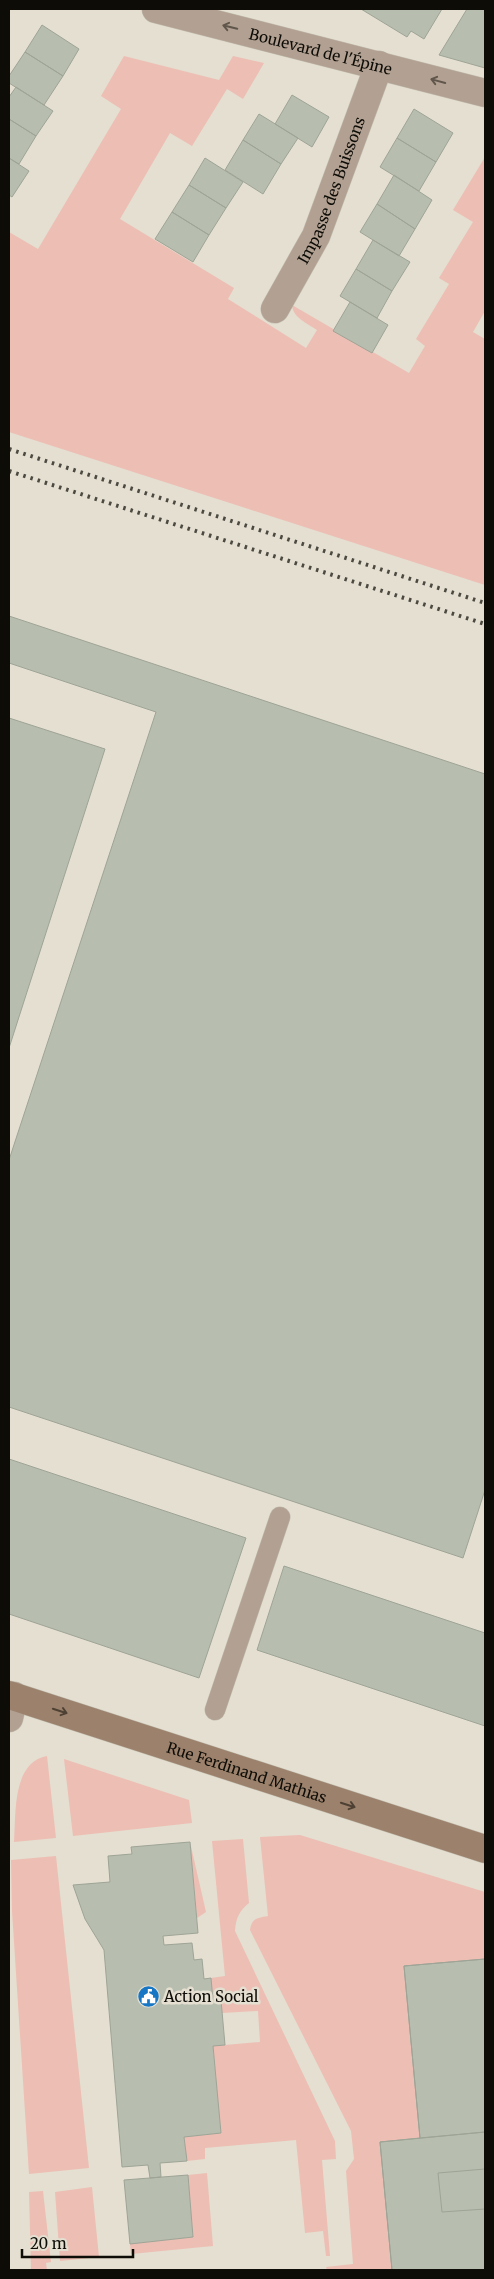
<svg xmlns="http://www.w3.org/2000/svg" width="494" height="2279" viewBox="0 0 494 2279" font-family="Merriweather,serif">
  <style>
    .green { fill: #edbeb4 }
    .building { fill: #b8beaf; stroke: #9ea496 }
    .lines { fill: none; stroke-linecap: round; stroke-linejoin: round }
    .lane-casing { stroke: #c2bdb0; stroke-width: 21 }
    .street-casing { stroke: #c2bdb0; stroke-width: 29 }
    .secondary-casing { stroke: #c2bdb0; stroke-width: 29 }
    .lane { stroke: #b2a192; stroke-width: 20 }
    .street { stroke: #b2a192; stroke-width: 28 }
    .secondary { stroke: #9c826c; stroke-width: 28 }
    .rail { stroke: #4c4941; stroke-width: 4; stroke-dasharray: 2.5 5; stroke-linecap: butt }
    .oneway { stroke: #60564c }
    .oneway2 { stroke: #4e4134 }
    .labels { text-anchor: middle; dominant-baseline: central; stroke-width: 5; stroke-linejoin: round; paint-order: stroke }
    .street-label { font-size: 15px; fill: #0e0c07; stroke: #e4dfd0 }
    .poi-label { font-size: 15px; fill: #0e0c07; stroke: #e4dfd0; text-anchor: start }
  </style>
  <rect width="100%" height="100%" fill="#e4dfd0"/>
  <path class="green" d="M 124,56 L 219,80 L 233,56 L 264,63 L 243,99 L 227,89 L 192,146 L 170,133 L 120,219 L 234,288 L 228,299 L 306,348 L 317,330 C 307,323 293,318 292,305 L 409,373 L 425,346 L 416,339 L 449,284 L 439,278 L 473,222 L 453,210 L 485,157 L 485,311 L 473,332 L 485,339 L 485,585 L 9,432 L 9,232 L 38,249 L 121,109 L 101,96 Z
    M 47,1756 L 56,1838 L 14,1842 C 16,1814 12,1762 47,1756 Z
    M 64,1759 L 189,1800 L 192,1823 L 73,1836 Z
    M 300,1835 L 485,1892 L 485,1966 L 484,1959 L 404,1966 L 420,2138 L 380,2142 L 392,2270 L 327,2270 L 326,2267 L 353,2264 L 346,2171 L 354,2159 L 351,2131 L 250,1930 C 252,1918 257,1918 268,1916 L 260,1837 Z
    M 243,1839 L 249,1903 C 239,1911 236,1918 235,1931 L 335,2141 L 336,2159 L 322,2160 L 330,2256 L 326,2256 L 323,2231 L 305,2233 L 296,2140 L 205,2148 L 205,2159 L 187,2161 L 184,2137 L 221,2133 L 213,2046 L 260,2042 L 258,2011 L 222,2013 L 221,2000 L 213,2000 L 211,1978 L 225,1976 L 212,1841 Z
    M 190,1842 L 206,1912 L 197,1918 Z
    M 56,1856 L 89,2168 L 29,2174 L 12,1911 L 11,1860 Z
    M 207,2173 L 213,2246 L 131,2254 L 130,2244 L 193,2237 L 188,2175 Z
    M 92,2187 L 99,2257 L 60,2261 L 55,2192 Z
    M 43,2191 L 51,2262 L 46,2263 L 47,2270 L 31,2270 L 29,2192 Z"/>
  <path class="building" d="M 361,9 L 442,9 L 424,39 L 411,31 L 407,37 Z
    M 467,9 L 485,9 L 485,68 L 439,55 Z
    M 42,25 L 79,49 L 63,76 L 25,52 Z
    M 25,52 L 63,76 L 44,105 L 9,83 L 9,76 Z
    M 16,87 L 53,111 L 36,136 L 9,119 L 9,97 Z
    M 292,95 L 329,117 L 312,147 L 275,124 Z
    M 414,109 L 453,133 L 436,162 L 397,138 Z
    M 259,114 L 298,138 L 281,164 L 243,140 Z
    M 9,119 L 36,136 L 19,164 L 9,158 Z
    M 397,138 L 436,162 L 419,191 L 380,167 Z
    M 243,140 L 281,164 L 263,194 L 225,170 Z
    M 9,158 L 29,171 L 12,197 L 9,195 Z
    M 205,158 L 243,182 L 226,208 L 189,185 Z
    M 394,175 L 432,200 L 415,229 L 377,204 Z
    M 189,185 L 226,208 L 209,235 L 172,212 Z
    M 377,204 L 415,229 L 399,256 L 360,232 Z
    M 172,212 L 209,235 L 193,262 L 155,239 Z
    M 373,240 L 410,262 L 392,291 L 356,269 Z
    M 356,269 L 392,291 L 377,318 L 340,296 Z
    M 350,302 L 388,325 L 372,353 L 333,331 Z
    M 9,616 L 485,774 L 485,1490 L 463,1558 L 9,1407 L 9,1160 L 156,712 L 9,663 Z
    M 9,718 L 105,749 L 9,1048 Z
    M 9,1459 L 246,1538 L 199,1678 L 9,1614 Z
    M 284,1566 L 485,1633 L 485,1726 L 257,1650 Z
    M 190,1842 L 198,1933 L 163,1936 L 164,1945 L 192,1943 L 194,1960 L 202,1959 L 204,1979 L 211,1978 L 213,2000 L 221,2000 L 225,2045 L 213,2046 L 221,2133 L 184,2137 L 187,2161 L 160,2163 L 161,2177 L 150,2178 L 148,2165 L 122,2167 L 104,1950 L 85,1919 L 73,1885 L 110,1882 L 108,1856 L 132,1854 L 131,1847 Z
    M 485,1959 L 485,2270 L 392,2270 L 380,2142 L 420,2138 L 404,1966 Z
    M 485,1959 L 485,2132 L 420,2138 L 404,1966 Z
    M 485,2132 L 485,2169 L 438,2173 L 442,2212 L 485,2209 L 485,2270 L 392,2270 L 380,2142 Z
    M 188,2175 L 193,2237 L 130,2244 L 124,2180 Z"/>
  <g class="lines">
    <defs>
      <path id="lane" d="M 215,1710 L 280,1517"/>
      <g id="street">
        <path id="s1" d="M 156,9 L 485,93"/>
        <path id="s2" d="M 275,309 L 316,236 L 379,65"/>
        <path d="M 9,1718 L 14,1696"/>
      </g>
      <g id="secondary">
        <path id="s3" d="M 9,1695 L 485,1849"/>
      </g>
    </defs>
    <use href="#lane" class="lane-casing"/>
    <use href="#street" class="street-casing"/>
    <use href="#secondary" class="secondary-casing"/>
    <use href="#lane" class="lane"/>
    <use href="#street" class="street"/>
    <use href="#secondary" class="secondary"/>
    <path class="rail" d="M 9,449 L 485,603
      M 9,471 L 485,624"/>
  </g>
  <defs><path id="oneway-shaft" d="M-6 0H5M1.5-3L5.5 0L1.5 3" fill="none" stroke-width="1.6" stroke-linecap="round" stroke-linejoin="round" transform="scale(1.25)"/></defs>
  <g class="oneway">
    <use href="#oneway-shaft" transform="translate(230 27) rotate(-166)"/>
    <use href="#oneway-shaft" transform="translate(438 81) rotate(-165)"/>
  </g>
  <g class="oneway2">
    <use href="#oneway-shaft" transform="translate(60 1711) rotate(18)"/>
    <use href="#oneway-shaft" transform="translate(348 1805) rotate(18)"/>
  </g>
  <defs>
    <symbol id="civic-disc" viewBox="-11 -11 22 22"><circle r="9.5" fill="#1877c4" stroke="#e4dfd0"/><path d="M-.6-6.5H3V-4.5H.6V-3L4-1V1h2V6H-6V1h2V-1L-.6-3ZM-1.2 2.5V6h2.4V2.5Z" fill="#fff"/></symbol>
  </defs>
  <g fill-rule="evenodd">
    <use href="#civic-disc" x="136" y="1984" width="25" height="25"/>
  </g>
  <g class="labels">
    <g class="street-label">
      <text stroke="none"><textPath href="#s1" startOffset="170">Boulevard de l'Épine</textPath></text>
      <text stroke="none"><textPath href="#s2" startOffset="132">Impasse des Buissons</textPath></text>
      <text stroke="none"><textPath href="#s3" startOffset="250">Rue Ferdinand Mathias</textPath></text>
    </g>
    <g class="poi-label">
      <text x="164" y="1996">Action Social</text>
    </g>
  </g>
  <rect width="494" height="2279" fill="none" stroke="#0e0c07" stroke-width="20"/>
  <path d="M22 2249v8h111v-8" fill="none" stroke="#0e0c07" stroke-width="2.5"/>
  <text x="30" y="2249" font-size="15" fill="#0e0c07" stroke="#e4dfd0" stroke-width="4" paint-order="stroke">20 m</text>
</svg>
